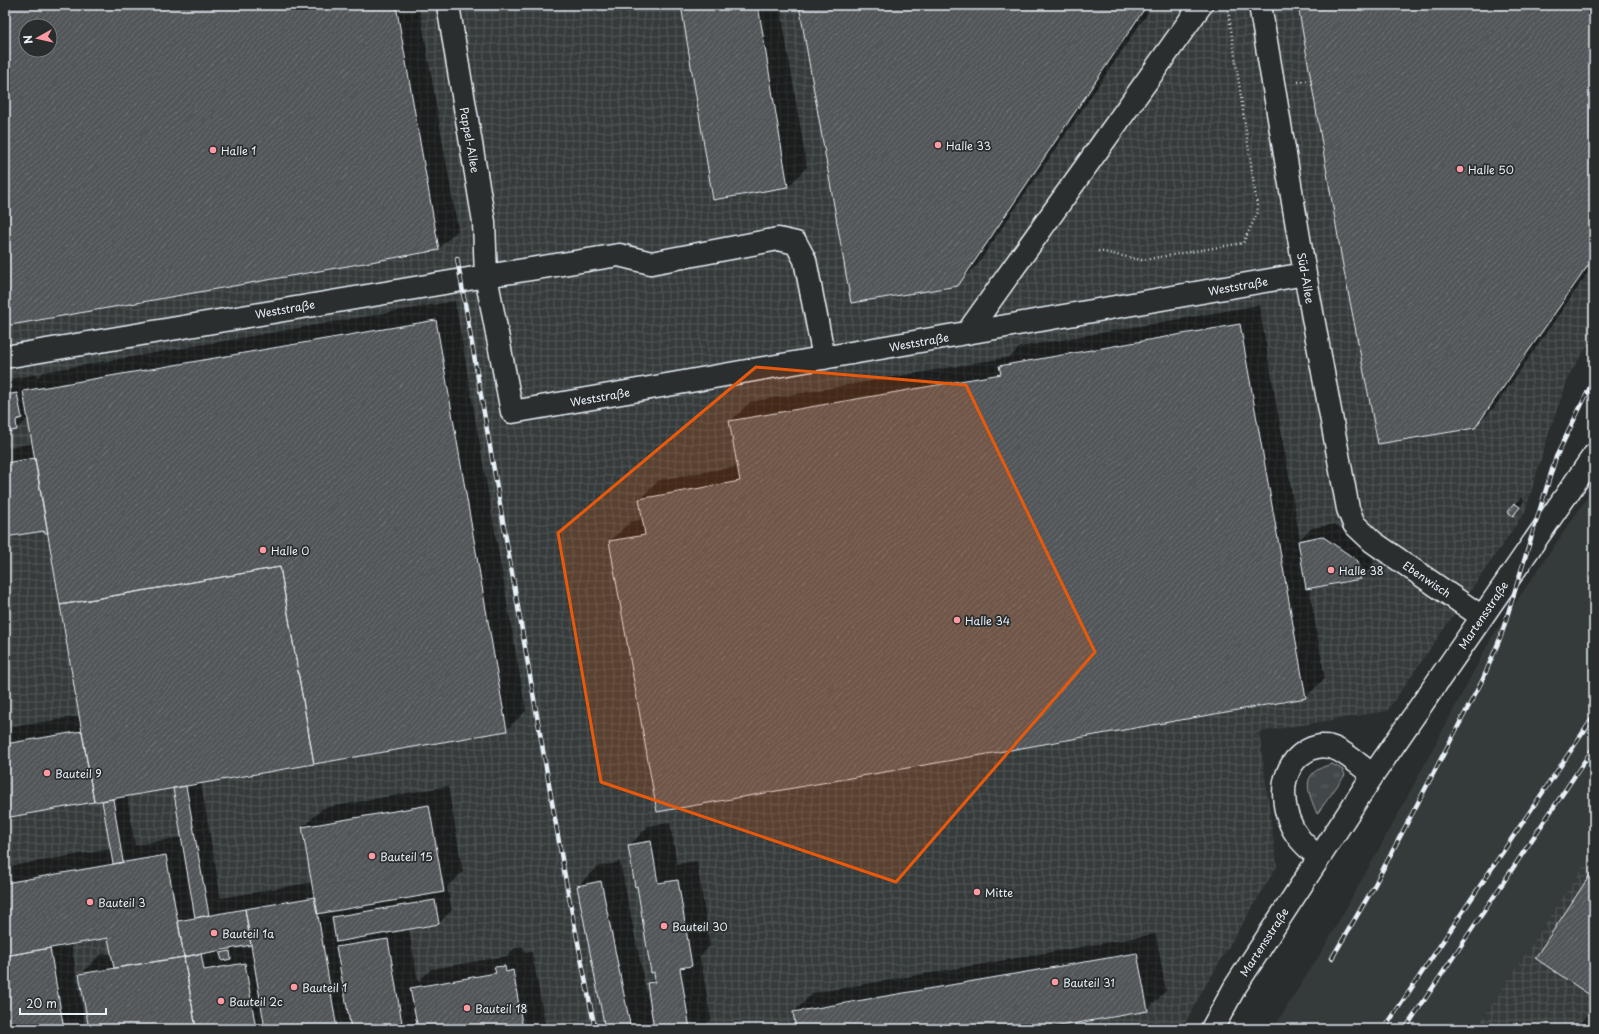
<svg xmlns="http://www.w3.org/2000/svg" width="1599" height="1034" viewBox="0 0 1599 1034" font-family="'Playpen Sans',sans-serif">
  <style>
    .built { fill: #363a3b }
    .industrial { fill: url(#industrial-grid); fill-rule: evenodd }
    .grass { fill: url(#grass-tufts); stroke: #959ca0 }
    .shadow { fill: #0007; fill-rule: evenodd }
    .building { fill: url(#building-hatch); stroke: #e8f1f8; fill-rule: evenodd }
    .lines { fill: none; stroke-linecap: round; stroke-linejoin: round }
    .minor-casing { stroke: #e8f1f8; stroke-width: 25 }
    .path { stroke: #e8f1f8; stroke-width: 2.5; stroke-dasharray: 1 3; stroke-linecap: butt }
    .minor { stroke: #2a2d2e; stroke-width: 22 }
    .rail-casing { stroke: #e8f1f8; stroke-width: 4.5 }
    .rail { stroke: #2a2d2e; stroke-width: 3; stroke-dasharray: 9; stroke-linecap: butt }
    .marked { fill: #e8590c; fill-opacity: 0.2; stroke: #e8590c; stroke-width: 3; stroke-linejoin: round }
    .poi-dot { fill: #ff9aa2; stroke: #2a2d2e; stroke-width: 1.5 }
    .labels { text-anchor: middle; dominant-baseline: central; stroke-width: 3.5; stroke-linejoin: round; paint-order: stroke }
    .street-label { font-size: 11px; fill: #e8f1f8; stroke: #2a2d2e }
    .poi-label { font-size: 11px; fill: #e8f1f8; stroke: #2a2d2e; text-anchor: start }
  </style>
  <defs>
    <pattern id="industrial-grid" width="8" height="8" patternUnits="userSpaceOnUse"><rect width="8" height="8" fill="#363a3b"/><path d="M0 4h8M4 0v8" fill="none" stroke="#535758"/></pattern>
    <pattern id="grass-tufts" width="24" height="20" patternUnits="userSpaceOnUse"><rect width="24" height="20" fill="#424648"/><path d="M3 7l-1-3M5 7V3M7 7l1-3M15 17l-1-3M17 17v-4M19 17l1-3" fill="none" stroke="#5d6163"/></pattern>
    <pattern id="building-hatch" width="6" height="6" patternUnits="userSpaceOnUse"><rect width="6" height="6" fill="#535759"/><path d="M-1 1l2-2M0 6l6-6M5 7l2-2" fill="none" stroke="#6c7072"/></pattern>
  </defs>
  <rect width="100%" height="100%" fill="#2a2d2e"/>
  <filter id="ink" filterUnits="userSpaceOnUse"><feTurbulence type="fractalNoise" baseFrequency=".025" numOctaves="2"/><feDisplacementMap in="SourceGraphic" scale="8" xChannelSelector="R" yChannelSelector="G"/><feConvolveMatrix kernelMatrix="1 2 1 2 8 2 1 2 1" color-interpolation-filters="sRGB"/></filter>
  <g filter="url(#ink)">
    <path class="built" d="M 1594,488 L 1594,850 L 1476,1029 L 1273,1029 L 1325,946 L 1395,820 L 1492,637 Z"/>
    <path class="industrial" d="M 5,5 L 1594,5 L 1594,337 L 1571,371 L 1551,426 L 1525,512 L 1387,711 L 1259,732 L 1277,866 L 1200,995 L 1182,1029 L 5,1029 ZM 26,26 L 50,26 L 50,50 L 26,50 Z
      M 1594,850 L 1594,1029 L 1476,1029 Z"/>
    <path class="grass" d="M 1332,764 L 1343,770 L 1345,775 L 1317,814 C 1307,789 1299,773 1332,764 Z"/>
    <path class="shadow" d="M 5,5 L 419,5 L 458,230 L 438,249 L 5,325 ZM 26,26 L 50,26 L 50,50 L 26,50 Z
      M 682,5 L 780,5 L 807,167 L 788,187 Z
      M 800,5 L 1153,5 L 977,265 L 957,285 Z
      M 1298,5 L 1594,5 L 1594,264 L 1494,408 L 1474,428 Z
      M 455,301 L 526,711 L 506,730 L 201,783 L 221,898 L 313,882 L 303,827 L 323,808 L 448,786 L 463,872 L 447,887 L 452,910 L 439,923 L 409,929 L 418,982 L 431,969 L 507,956 L 515,948 L 524,947 L 525,953 L 532,952 L 546,1029 L 90,1029 L 80,975 L 100,955 L 112,953 L 109,937 L 71,943 L 86,1029 L 5,1029 L 5,867 L 111,849 L 103,800 L 5,817 L 5,724 L 6,728 L 80,716 L 48,531 L 44,530 L 5,536 L 5,448 L 33,443 L 29,418 L 17,429 L 5,431 L 5,380 L 37,374 L 37,378 L 43,372 ZM 174,787 L 182,837 L 135,845 L 127,795 ZM 252,944 L 252,946 L 236,949 L 236,946 Z
      M 1259,305 L 1300,539 L 1312,528 L 1335,524 L 1371,548 L 1374,565 L 1361,578 L 1309,587 L 1325,678 L 1305,698 L 610,541 L 630,522 L 644,519 L 640,499 L 659,480 L 738,466 L 730,422 L 750,402 L 1010,357 L 1020,347 Z
      M 1521,497 L 1525,500 L 1513,515 L 1515,504 Z
      M 670,823 L 677,864 L 697,861 L 710,946 L 700,956 L 711,1020 L 703,1029 L 606,1029 L 578,886 L 597,867 L 620,862 L 653,1025 L 655,1025 L 648,984 L 655,976 L 629,846 L 648,826 Z
      M 1156,934 L 1166,991 L 1147,1010 L 1036,1029 L 797,1029 L 794,1012 L 813,993 Z
      M 1594,1009 L 1594,1029 L 1574,1029 Z"/>
    <path class="building" d="M 5,5 L 396,5 L 439,250 L 5,326 ZM 26,26 L 50,26 L 50,50 L 26,50 Z
      M 681,5 L 758,5 L 788,187 L 713,200 Z
      M 799,5 L 1147,5 L 958,286 L 851,303 Z
      M 1298,5 L 1594,5 L 1594,257 L 1475,428 L 1378,444 L 1343,266 Z
      M 436,320 L 507,731 L 314,764 L 280,567 L 60,605 L 23,391 Z
      M 1240,324 L 1306,698 L 657,812 L 609,541 L 645,535 L 639,499 L 740,481 L 729,421 L 1001,374 L 999,366 Z
      M 17,393 L 22,418 L 16,420 L 17,430 L 5,432 L 5,395 Z
      M 35,458 L 48,533 L 44,533 L 44,531 L 5,537 L 5,463 Z
      M 1514,503 L 1520,507 L 1513,516 L 1507,512 Z
      M 1322,536 L 1358,561 L 1361,579 L 1306,589 L 1298,541 Z
      M 280,567 L 314,764 L 94,802 L 60,605 Z
      M 82,731 L 94,802 L 5,818 L 5,744 Z
      M 186,786 L 209,915 L 195,918 L 173,788 Z
      M 113,799 L 123,862 L 113,864 L 102,801 Z
      M 429,805 L 444,892 L 317,914 L 302,827 Z
      M 651,841 L 658,883 L 678,880 L 692,966 L 680,968 L 690,1029 L 654,1029 L 647,983 L 655,982 L 654,972 L 651,973 L 637,886 L 635,887 L 628,845 Z
      M 166,855 L 184,957 L 114,968 L 108,938 L 5,956 L 5,883 Z
      M 1594,869 L 1594,998 L 1535,958 Z
      M 601,881 L 631,1029 L 605,1029 L 577,886 Z
      M 315,897 L 337,1029 L 265,1029 L 245,909 Z
      M 435,900 L 439,924 L 336,942 L 332,917 Z
      M 245,909 L 251,945 L 184,957 L 178,921 Z
      M 388,939 L 403,1029 L 351,1029 L 336,947 Z
      M 50,948 L 64,1029 L 5,1029 L 5,956 Z
      M 230,951 L 231,959 L 222,961 L 220,953 Z
      M 201,953 L 204,970 L 245,963 L 256,1029 L 196,1029 L 184,957 Z
      M 1137,953 L 1148,1011 L 1042,1029 L 796,1029 L 793,1012 Z
      M 184,957 L 196,1029 L 89,1029 L 79,974 Z
      M 505,966 L 506,972 L 513,970 L 523,1029 L 418,1029 L 410,988 L 496,973 L 494,967 Z"/>
    <g class="lines">
      <defs>
        <path id="minor" d="M 448,5 L 484,222 L 486,276 L 619,255 L 651,263 L 778,239 L 796,243 L 805,260 L 824,358
          M 1260,5 L 1305,274 L 1348,509 L 1354,524 L 1373,542 L 1482,617
          M 967,333 L 1201,5
          M 5,357 L 486,276 L 512,412 L 1305,274
          M 1319,858 C 1306,846 1295,837 1289,820 C 1284,808 1282,787 1287,775 C 1294,754 1317,739 1338,750 C 1350,756 1362,767 1373,775
          M 1212,1029 L 1235,987 L 1373,775 L 1594,455"/>
      </defs>
      <use href="#minor" class="minor-casing"/>
      <path class="path" d="M 1298,82 L 1312,80
        M 1098,251 L 1142,260 L 1243,243 L 1258,212 L 1228,9"/>
      <use href="#minor" class="minor"/>
      <defs>
        <path id="rail" d="M 457,258 L 566,882 L 595,1029
          M 1332,958 L 1372,890 L 1483,679 L 1501,636 L 1556,457 L 1594,379
          M 1384,1029 L 1594,716
          M 1405,1029 L 1594,747"/>
      </defs>
      <use href="#rail" class="rail-casing"/>
      <use href="#rail" class="rail"/>
    </g>
  </g>
  <path class="marked" d="M 756,367 L 966,385 L 1095,652 L 896,882 L 601,782 L 558,533 Z"/>
  <g class="poi-dot">
    <circle cx="938" cy="145" r="4"/>
    <circle cx="213" cy="150" r="4"/>
    <circle cx="1460" cy="169" r="4"/>
    <circle cx="263" cy="550" r="4"/>
    <circle cx="1331" cy="570" r="4"/>
    <circle cx="957" cy="620" r="4"/>
    <circle cx="47" cy="773" r="4"/>
    <circle cx="372" cy="856" r="4"/>
    <circle cx="977" cy="892" r="4"/>
    <circle cx="90" cy="902" r="4"/>
    <circle cx="664" cy="926" r="4"/>
    <circle cx="214" cy="933" r="4"/>
    <circle cx="1055" cy="982" r="4"/>
    <circle cx="294" cy="987" r="4"/>
    <circle cx="221" cy="1001" r="4"/>
    <circle cx="467" cy="1008" r="4"/>
  </g>
  <g class="labels">
    <g class="street-label">
      <text transform="translate(470 140) rotate(80)">Pappel-Allee</text>
      <text transform="translate(1306 278) rotate(80)">Süd-Allee</text>
      <text transform="translate(1238 286) rotate(-10)">Weststraße</text>
      <text transform="translate(285 309) rotate(-10)">Weststraße</text>
      <text transform="translate(919 342) rotate(-10)">Weststraße</text>
      <text transform="translate(600 397) rotate(-10)">Weststraße</text>
      <text transform="translate(1427 579) rotate(34)">Ebenwisch</text>
      <text transform="translate(1483 615) rotate(-56)">Martensstraße</text>
      <text transform="translate(1264 942) rotate(-57)">Martensstraße</text>
    </g>
    <g class="poi-label">
      <text x="946" y="145">Halle 33</text>
      <text x="221" y="150">Halle 1</text>
      <text x="1468" y="169">Halle 50</text>
      <text x="271" y="550">Halle 0</text>
      <text x="1339" y="570">Halle 38</text>
      <text x="965" y="620">Halle 34</text>
      <text x="55" y="773">Bauteil 9</text>
      <text x="380" y="856">Bauteil 15</text>
      <text x="985" y="892">Mitte</text>
      <text x="98" y="902">Bauteil 3</text>
      <text x="672" y="926">Bauteil 30</text>
      <text x="222" y="933">Bauteil 1a</text>
      <text x="1063" y="982">Bauteil 31</text>
      <text x="302" y="987">Bauteil 1</text>
      <text x="229" y="1001">Bauteil 2c</text>
      <text x="475" y="1008">Bauteil 18</text>
    </g>
  </g>
  <rect width="1599" height="1034" fill="none" stroke="#2a2d2e" stroke-width="20"/>
  <rect x="10" y="10" width="1579" height="1014" fill="none" stroke="#e8f1f8" stroke-width="1.5" filter="url(#ink)"/>
  <g transform="translate(38 38) rotate(262)"><circle r="19" fill="#2a2d2e" stroke="#767b7f"/>
  <path d="M0-3L7 15L0 10L-7 15Z" fill="#ff9aa2"/>
  <text y="-6" font-size="11" font-weight="bold" text-anchor="middle" fill="#e8f1f8">N</text>
  </g>
  <path d="M20 1008v6h86v-6" fill="none" stroke="#e8f1f8" stroke-width="2"/>
  <text x="26" y="1008" font-size="12" fill="#e8f1f8" stroke="#2a2d2e" stroke-width="3" paint-order="stroke">20 m</text>
</svg>
